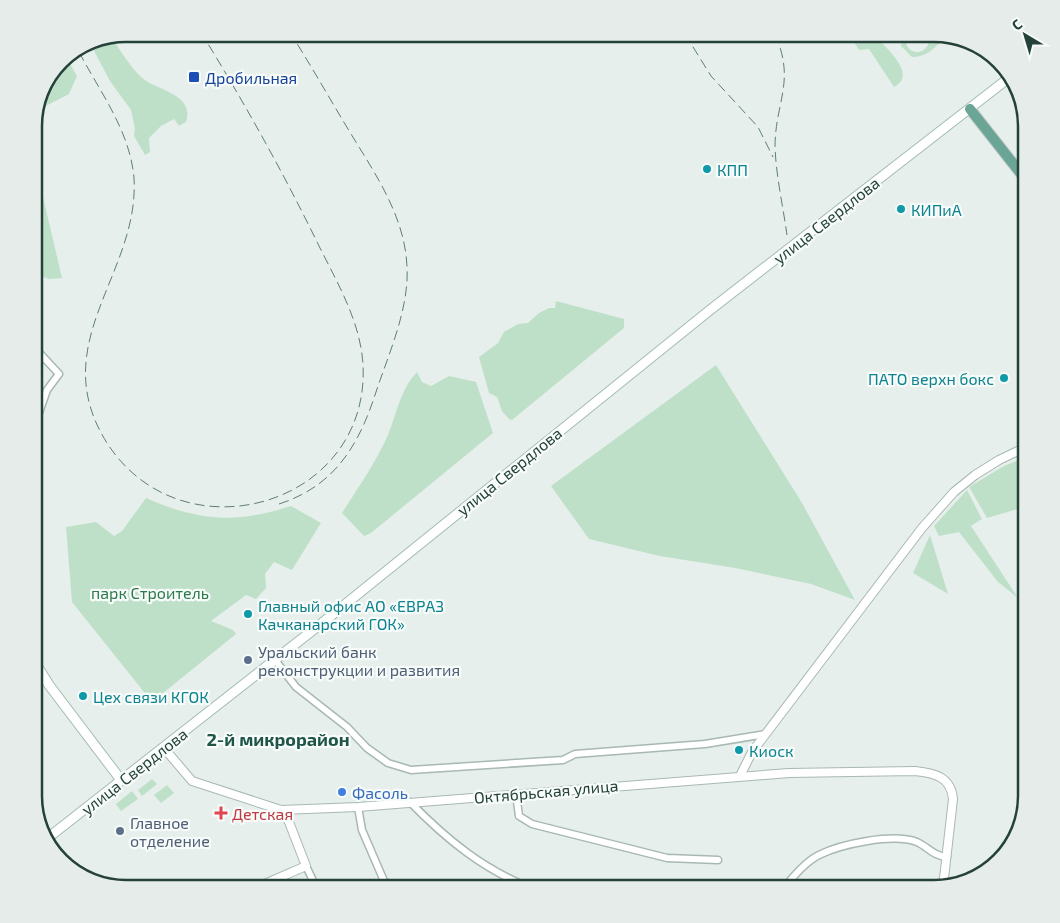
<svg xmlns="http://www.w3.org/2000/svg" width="1060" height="923" viewBox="0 0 1060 923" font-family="'Exo 2',sans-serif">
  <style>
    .green { fill: #bfe0c8 }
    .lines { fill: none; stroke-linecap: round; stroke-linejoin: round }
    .minor-casing { stroke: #a8b8b2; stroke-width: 9 }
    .tertiary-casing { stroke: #a8b8b2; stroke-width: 10 }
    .secondary-casing { stroke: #a4bbb3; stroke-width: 11 }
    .primary-casing { stroke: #c2cac8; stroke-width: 12 }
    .minor { stroke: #fff; stroke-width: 6 }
    .tertiary { stroke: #fff; stroke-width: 8 }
    .secondary { stroke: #fff; stroke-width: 9 }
    .primary { stroke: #6aa596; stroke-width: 10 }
    .rail { stroke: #5f7d75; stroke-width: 1; stroke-dasharray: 10 5; stroke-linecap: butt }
    .transit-dot { fill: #1a4fb4; stroke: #f7fbf9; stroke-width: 2 }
    .culture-dot { fill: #0f9aa8; stroke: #f7fbf9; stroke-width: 2 }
    .service-dot { fill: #5c6f8a; stroke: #f7fbf9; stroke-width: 2 }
    .shop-dot { fill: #3f7fe0; stroke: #f7fbf9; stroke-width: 2 }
    .health-dot { fill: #e0444e; stroke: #f7fbf9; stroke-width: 2 }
    .labels { text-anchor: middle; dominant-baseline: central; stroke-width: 4.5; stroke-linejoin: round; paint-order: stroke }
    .transit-label { font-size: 16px; fill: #164399; stroke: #f7fbf9; text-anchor: start }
    .culture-label { font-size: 16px; fill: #0d838f; stroke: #f7fbf9; text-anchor: start }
    .street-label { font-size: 16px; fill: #24423a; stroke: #f7fbf9 }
    .park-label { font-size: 16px; fill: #2d7a4b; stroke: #f7fbf9 }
    .service-label { font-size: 16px; fill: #4e5e75; stroke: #f7fbf9; text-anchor: start }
    .shop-label { font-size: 16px; fill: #366cbe; stroke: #f7fbf9; text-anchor: start }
    .health-label { font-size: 16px; fill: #be3a42; stroke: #f7fbf9; text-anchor: start }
    .neighbourhood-label { font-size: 18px; font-weight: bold; fill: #1f5548; stroke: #f7fbf9 }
    .rim { fill: none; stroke: #24423a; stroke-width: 2.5 }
  </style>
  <rect width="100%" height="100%" fill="#e6efeb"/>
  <path class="green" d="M 849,34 L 874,34 C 884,47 919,74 894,87 L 869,49 L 859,50 Z
    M 899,34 L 908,34 C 900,49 919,60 928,45 L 926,34 L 943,36 L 943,39 C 934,49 926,57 912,57 L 901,46 L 902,39 Z
    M 113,39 C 121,52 130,66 141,77 C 156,91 195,93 186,122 L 179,126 L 174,119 L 161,126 L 149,138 L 150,152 L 145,155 L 134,136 L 135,129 L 131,110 L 110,81 L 92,47 Z
    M 66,57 L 77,76 L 69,94 L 36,111 L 43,85 Z
    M 34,159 L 35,163 L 62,278 L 49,279 L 34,274 Z
    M 556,301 L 624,319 L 624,328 L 512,420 L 509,419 L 502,411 L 497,397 L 489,393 L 479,357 L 498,343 L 504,332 L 518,324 L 528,323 L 539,313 L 549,308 L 555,308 Z
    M 716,365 L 802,503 L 855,600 L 811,584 L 735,568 L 660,556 L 589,539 L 551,486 Z
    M 417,372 L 422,382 L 431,386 L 449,376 L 476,382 L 493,433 L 371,533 L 364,536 L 342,513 C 358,488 376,462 388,435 C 397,413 400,390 417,372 Z
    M 1026,457 L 1026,516 L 1021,508 L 987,518 L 969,487 L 1004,466 Z
    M 967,490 L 982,519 L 971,526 L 1018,598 L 998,582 L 959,532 L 939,536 L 934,526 Z
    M 146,498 C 198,521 236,524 291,506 L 321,523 L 292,570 L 274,562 L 265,574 L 266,588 L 256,599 L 246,595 L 211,621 L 233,630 L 236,634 L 152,702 L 72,602 L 66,527 L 96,522 L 114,536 L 122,531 Z
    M 930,535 L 948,594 L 913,573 Z
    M 152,779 L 157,784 L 142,796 L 138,790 Z
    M 167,785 L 174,793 L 161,803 L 154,795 Z
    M 132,791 L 138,799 L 121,811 L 116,804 Z"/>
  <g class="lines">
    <defs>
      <path id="minor" d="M 34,427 L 47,390 L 59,374 L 34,347
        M 275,660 L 296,687 L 347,727 L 367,748 L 388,763 L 411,770 L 563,760 L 575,754 L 705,744 L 766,734
        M 516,794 L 519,816 L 532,824 L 667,858 L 718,860
        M 410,802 C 447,840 484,870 533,889
        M 358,807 L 362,830 L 384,881 L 396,889
        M 306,866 L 317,889
        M 783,889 C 793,877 805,862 819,855 C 841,844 893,833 917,842 C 928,847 933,856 947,857"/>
      <path id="tertiary" d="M 164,748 L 192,781 L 281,810 L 358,807 L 789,773 L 915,771 C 935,773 951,777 953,799 L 943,887
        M 740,776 L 752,752 L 922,528 L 954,492 L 975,475 L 999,460 L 1026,447
        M 253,889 L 306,866 L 289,822 L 281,810"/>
      <path id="secondary" d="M 34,661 L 49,685 L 121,780
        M 49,837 L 322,623 L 710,310 L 1010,77"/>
      <path id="primary" d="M 970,109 L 1026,180"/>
    </defs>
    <use href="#minor" class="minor-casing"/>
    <use href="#tertiary" class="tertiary-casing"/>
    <use href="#secondary" class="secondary-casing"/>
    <use href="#primary" class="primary-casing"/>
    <use href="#minor" class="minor"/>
    <use href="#tertiary" class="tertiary"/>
    <use href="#secondary" class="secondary"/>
    <use href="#primary" class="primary"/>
    <path class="rail" d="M 685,34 L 711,76 L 758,127 L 773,157
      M 775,34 C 796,82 775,102 775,147 C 776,176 783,206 787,235
      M 79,52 C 100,92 130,131 134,178 C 140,274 44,343 107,443 C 182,560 371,506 363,364 C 360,321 338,284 319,246 C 283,172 245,104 202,34
      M 279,504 C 335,486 359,445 376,392 C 388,356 405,318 407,280 C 410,220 374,173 345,124 C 327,94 310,64 291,34"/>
  </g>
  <rect class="transit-dot" x="188" y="71" width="12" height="12" rx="2.5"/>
  <g class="culture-dot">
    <circle cx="707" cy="169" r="5"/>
    <circle cx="901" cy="209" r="5"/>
    <circle cx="1004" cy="378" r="5"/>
    <circle cx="248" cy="614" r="5"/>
    <circle cx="83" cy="696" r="5"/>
    <circle cx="739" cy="750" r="5"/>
  </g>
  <g class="service-dot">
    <circle cx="248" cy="660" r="5"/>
    <circle cx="120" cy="831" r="5"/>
  </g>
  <circle class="shop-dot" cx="342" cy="792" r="5"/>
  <path class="health-dot" d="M218.5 805.5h5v5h5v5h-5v5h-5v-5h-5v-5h5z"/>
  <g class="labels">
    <g class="transit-label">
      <text x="205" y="77">Дробильная</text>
    </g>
    <g class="culture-label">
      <text x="717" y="169">КПП</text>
      <text x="911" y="209">КИПиА</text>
      <text x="994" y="378" text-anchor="end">ПАТО верхн бокс</text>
      <text x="258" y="605">Главный офис АО «ЕВРАЗ<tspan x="258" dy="18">Качканарский ГОК»</tspan></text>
      <text x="93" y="696">Цех связи КГОК</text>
      <text x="749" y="750">Киоск</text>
    </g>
    <g class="street-label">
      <text transform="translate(826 220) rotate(-38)">улица Свердлова</text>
      <text transform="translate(509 471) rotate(-39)">улица Свердлова</text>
      <text transform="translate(134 771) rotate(-38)">улица Свердлова</text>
      <text transform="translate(546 791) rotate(-5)">Октябрьская улица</text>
    </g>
    <g class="park-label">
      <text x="150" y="592">парк Строитель</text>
    </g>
    <g class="service-label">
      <text x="258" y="651">Уральский банк<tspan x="258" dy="18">реконструкции и развития</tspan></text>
      <text x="130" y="822">Главное<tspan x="130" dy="18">отделение</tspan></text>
    </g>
    <g class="shop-label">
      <text x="352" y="792">Фасоль</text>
    </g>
    <g class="health-label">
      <text x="232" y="813">Детская</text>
    </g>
    <g class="neighbourhood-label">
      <text x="278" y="739">2-й микрорайон</text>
    </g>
  </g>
  <path d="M0 0H1060V923H0ZM126 42H934A84 84 0 0 1 1018 126V796A84 84 0 0 1 934 880H126A84 84 0 0 1 42 796V126A84 84 0 0 1 126 42Z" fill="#e6ecea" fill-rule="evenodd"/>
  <path class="rim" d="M126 42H934A84 84 0 0 1 1018 126V796A84 84 0 0 1 934 880H126A84 84 0 0 1 42 796V126A84 84 0 0 1 126 42Z"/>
  <g transform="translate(1025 35) rotate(322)" stroke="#f7fbf9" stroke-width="4" paint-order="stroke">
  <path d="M0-4L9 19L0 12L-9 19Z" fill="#24423a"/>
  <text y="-8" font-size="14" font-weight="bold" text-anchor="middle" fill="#24423a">С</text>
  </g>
</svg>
